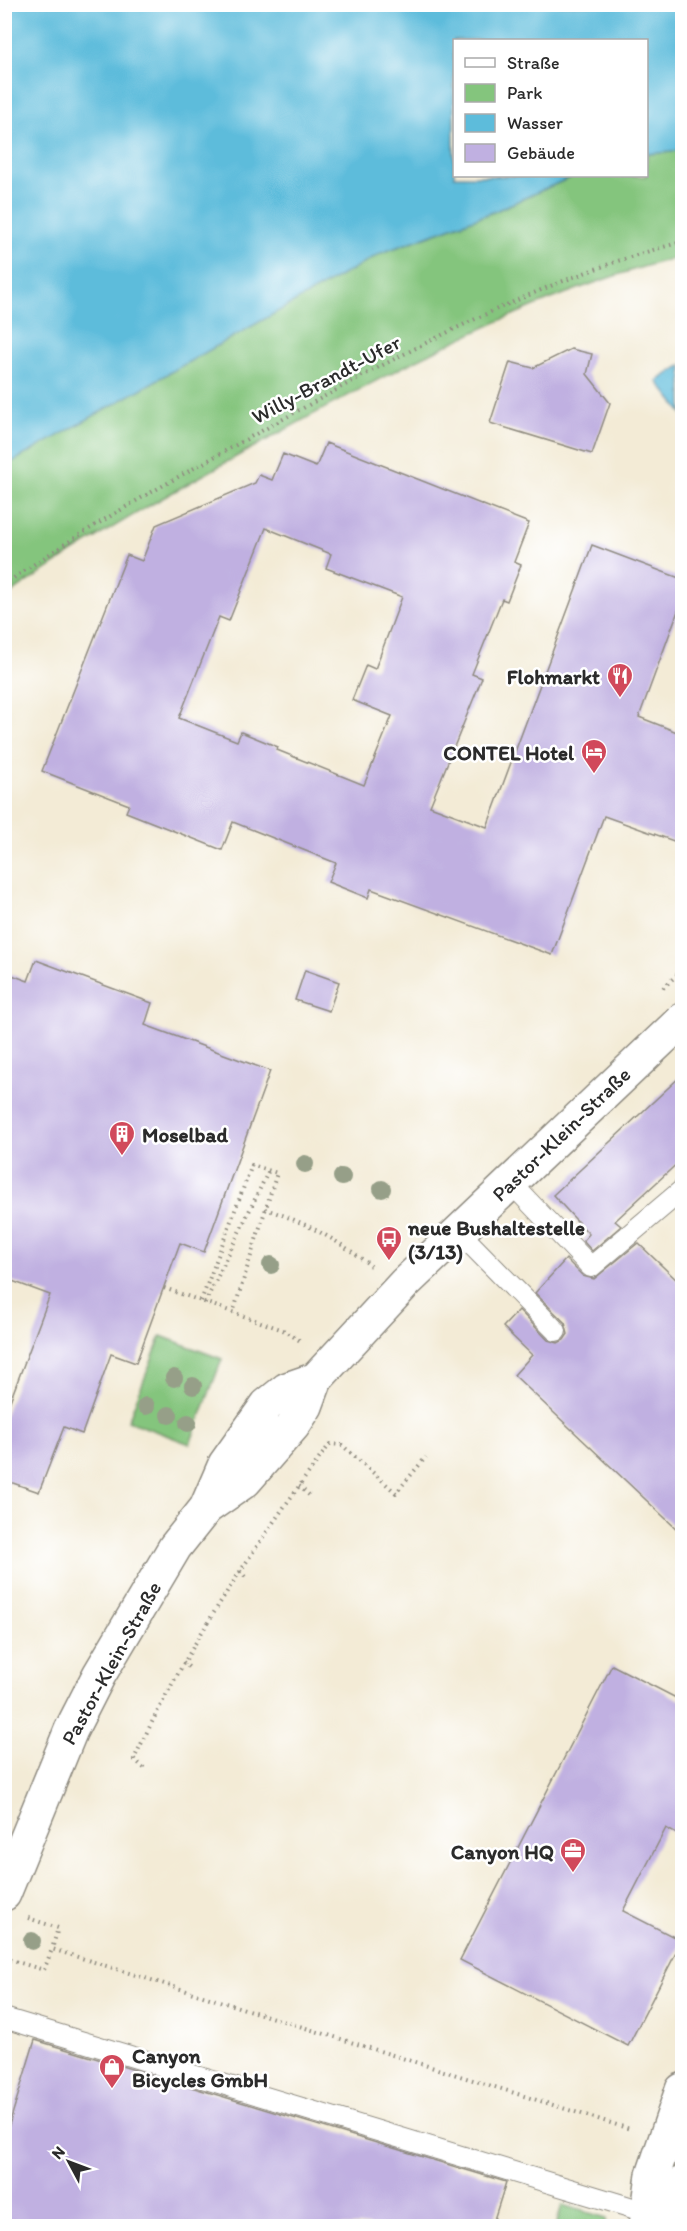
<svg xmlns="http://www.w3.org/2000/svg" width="687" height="2231" viewBox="0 0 687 2231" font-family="Itim,sans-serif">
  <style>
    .green { fill: #84c57d; stroke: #587854; stroke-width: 1.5 }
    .water { fill: #5dbcdb; stroke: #447483; stroke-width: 1.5 }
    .building { fill: #c0b0e1; fill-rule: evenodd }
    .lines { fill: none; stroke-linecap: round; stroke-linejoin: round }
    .lane-casing { stroke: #8f8b80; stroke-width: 22 }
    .street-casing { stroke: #8f8b80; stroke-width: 36 }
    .path { stroke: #8f8b80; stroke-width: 4; stroke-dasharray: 1.5 4.5; stroke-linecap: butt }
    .lane { stroke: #fff; stroke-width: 20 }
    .street { stroke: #fff; stroke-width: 33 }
    .tree { fill: #969f88 }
    .labels { text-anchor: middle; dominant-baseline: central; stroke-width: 5; stroke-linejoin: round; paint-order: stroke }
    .street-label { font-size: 21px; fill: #2b2b2b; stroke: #fff }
    .poi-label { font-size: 21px; font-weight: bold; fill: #2b2b2b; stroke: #fff; text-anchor: end }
  </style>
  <rect width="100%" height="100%" fill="#fff"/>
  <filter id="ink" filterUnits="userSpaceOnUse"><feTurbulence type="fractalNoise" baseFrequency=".0167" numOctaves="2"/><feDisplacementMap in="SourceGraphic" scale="12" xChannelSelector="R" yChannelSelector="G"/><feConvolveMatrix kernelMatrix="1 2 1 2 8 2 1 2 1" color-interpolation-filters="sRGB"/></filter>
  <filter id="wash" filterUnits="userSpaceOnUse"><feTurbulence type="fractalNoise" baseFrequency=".008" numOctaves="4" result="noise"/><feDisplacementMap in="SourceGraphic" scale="24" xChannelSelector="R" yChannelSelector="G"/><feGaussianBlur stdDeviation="1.35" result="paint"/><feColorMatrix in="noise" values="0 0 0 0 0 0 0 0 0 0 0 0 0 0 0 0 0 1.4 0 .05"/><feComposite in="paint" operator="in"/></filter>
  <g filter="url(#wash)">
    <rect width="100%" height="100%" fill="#f3ebd6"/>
    <path class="green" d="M 682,148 L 682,256 C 538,293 402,365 272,437 C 181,487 90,537 5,598 L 4,466 L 381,253 L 493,212 L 574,176 L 646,176 L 647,154 L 672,152 Z
      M 161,1336 L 222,1359 L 190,1444 L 128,1421 Z
      M 562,2205 L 607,2218 L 605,2226 L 556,2226 Z"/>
    <path class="water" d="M 5,4 L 682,5 L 682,148 L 672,152 L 647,154 L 646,40 L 454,40 L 454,176 L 574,176 L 493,212 L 381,253 L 5,466 Z
      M 682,365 L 682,413 L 657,381 Z"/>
    <g id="blocks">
      <path class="building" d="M 571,349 L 592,354 L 587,374 L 610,403 L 592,454 L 490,423 L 510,362 L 533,368 Z
        M 326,443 L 529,523 L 514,562 L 521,565 L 507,601 L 502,599 L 472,674 L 482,678 L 430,806 L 487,827 L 592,545 L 682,579 L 682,600 L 639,717 L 682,734 L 682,844 L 604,816 L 552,955 L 371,889 L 368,898 L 328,882 L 336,863 L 233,822 L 222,850 L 126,812 L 129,805 L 42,771 L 127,555 L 142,561 L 156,525 L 255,483 L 259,475 L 272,480 L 283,454 L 316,467 ZM 266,528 L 331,554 L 326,568 L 402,597 L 375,669 L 366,665 L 352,700 L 392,716 L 364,785 L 277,750 L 278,747 L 241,732 L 237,741 L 179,718 L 219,617 L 229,621 Z
        M 36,960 L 152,1003 L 145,1025 L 270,1071 L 204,1252 L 180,1243 L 136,1363 L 111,1354 L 82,1434 L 64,1427 L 39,1492 L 4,1480 L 4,1417 L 50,1295 L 4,1278 L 4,972 L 28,981 Z
        M 305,970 L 339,982 L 329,1011 L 295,1000 Z
        M 682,1075 L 682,1159 L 615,1221 L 621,1226 L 592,1251 L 583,1241 L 589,1234 L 553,1195 Z
        M 638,1243 L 682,1285 L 682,1534 L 514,1375 L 532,1355 L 503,1327 L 519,1310 L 548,1340 L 558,1343 L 564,1340 L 568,1334 L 565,1323 L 535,1293 L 566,1259 L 583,1276 L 594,1279 Z
        M 612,1665 L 682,1701 L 682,1837 L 666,1828 L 623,1911 L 682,1941 L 628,2046 L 460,1960 Z
        M 35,2040 L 506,2182 L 492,2226 L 4,2226 L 4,2141 Z"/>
    </g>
  </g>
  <g filter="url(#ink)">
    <use href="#blocks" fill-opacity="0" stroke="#8f8b80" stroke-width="1.5"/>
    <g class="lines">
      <defs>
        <path id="lane" d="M 511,1183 L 591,1267 L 682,1190
          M 458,1231 L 556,1331
          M 4,2018 L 646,2212"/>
        <path id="street" d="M 206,1508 L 245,1481 L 293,1426 L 306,1406 L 316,1379 L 405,1283 L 682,1020
          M 4,1894 L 71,1730 L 99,1675 L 175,1547 L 206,1508 L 225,1464 L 267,1405 L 287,1389 L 316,1379
          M 646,2226 L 653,2175 L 682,2090
          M 666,2226 L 682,2183"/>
      </defs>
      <use href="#lane" class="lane-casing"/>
      <use href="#street" class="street-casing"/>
      <path class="path" d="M 4,585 C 87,526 176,478 265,429 C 395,357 538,279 682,242
        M 663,988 L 682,970
        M 265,1209 C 303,1221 340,1241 371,1266
        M 164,1288 L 283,1330 L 302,1342
        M 201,1301 L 252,1165 L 277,1173 L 233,1313
        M 205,1303 L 269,1170
        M 299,1486 L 310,1496
        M 240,1571 L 247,1579
        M 183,1662 L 191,1669
        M 144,1768 L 134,1759 C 187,1646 256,1543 330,1444 L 342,1445 L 396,1493 L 426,1457
        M 28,1918 L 58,1928 L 52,1949
        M 4,1958 L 44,1970 L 52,1949 L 630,2129"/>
      <use href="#lane" class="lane"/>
      <use href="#street" class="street"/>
    </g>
    <g class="tree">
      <circle cx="305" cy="1164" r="9"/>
      <circle cx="342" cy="1177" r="9"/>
      <circle cx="382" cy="1189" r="9"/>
      <circle cx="271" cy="1265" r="9"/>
      <circle cx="174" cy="1378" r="9"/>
      <circle cx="193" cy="1386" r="9"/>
      <circle cx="146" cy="1406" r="9"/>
      <circle cx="169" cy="1415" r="9"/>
      <circle cx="188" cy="1423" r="9"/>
      <circle cx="32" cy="1941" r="9"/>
    </g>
  </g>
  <defs>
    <symbol id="restaurant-pin" viewBox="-11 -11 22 30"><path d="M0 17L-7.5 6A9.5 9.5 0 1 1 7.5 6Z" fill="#d1495b" stroke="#fff"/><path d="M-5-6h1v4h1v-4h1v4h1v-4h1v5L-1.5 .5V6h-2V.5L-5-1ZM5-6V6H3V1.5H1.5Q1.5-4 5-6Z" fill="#fff"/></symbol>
    <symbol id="hotel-pin" viewBox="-11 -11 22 30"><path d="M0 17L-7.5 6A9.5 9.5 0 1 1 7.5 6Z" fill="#d1495b" stroke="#fff"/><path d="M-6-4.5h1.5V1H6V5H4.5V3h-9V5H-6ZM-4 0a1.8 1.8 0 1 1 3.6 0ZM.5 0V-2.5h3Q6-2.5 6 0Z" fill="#fff"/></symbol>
    <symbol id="building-pin" viewBox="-11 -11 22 30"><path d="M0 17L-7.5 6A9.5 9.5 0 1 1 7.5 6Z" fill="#d1495b" stroke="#fff"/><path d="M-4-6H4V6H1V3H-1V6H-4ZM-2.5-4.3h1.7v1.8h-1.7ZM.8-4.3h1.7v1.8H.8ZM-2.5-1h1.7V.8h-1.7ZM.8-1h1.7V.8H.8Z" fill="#fff"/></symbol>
    <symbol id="bus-pin" viewBox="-11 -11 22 30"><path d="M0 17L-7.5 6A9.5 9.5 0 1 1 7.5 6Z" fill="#d1495b" stroke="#fff"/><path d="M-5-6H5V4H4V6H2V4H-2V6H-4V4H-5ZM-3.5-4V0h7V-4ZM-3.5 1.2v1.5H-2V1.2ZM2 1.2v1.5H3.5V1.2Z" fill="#fff"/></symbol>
    <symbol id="office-pin" viewBox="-11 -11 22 30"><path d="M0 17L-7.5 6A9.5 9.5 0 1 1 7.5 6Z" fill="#d1495b" stroke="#fff"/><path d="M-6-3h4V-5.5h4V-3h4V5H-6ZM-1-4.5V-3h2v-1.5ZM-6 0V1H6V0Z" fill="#fff"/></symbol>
    <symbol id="shop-pin" viewBox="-11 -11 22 30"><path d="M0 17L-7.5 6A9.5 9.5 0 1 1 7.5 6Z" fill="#d1495b" stroke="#fff"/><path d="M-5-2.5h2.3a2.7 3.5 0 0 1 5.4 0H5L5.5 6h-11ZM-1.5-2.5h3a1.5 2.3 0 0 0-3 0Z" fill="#fff"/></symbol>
  </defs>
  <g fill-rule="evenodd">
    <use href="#restaurant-pin" x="605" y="661" width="30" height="40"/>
    <use href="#hotel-pin" x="579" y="737" width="30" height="40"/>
    <use href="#building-pin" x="107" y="1119" width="30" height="40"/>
    <use href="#bus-pin" x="374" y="1224" width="30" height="40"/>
    <use href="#office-pin" x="558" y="1836" width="30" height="40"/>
    <use href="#shop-pin" x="97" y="2052" width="30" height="40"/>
  </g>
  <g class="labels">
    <g class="street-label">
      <text transform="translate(326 379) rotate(-28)">Willy-Brandt-Ufer</text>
      <text transform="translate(561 1134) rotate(-44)">Pastor-Klein-Straße</text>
      <text transform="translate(111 1663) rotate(-61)">Pastor-Klein-Straße</text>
    </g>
    <g class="poi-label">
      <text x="600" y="676">Flohmarkt</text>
      <text x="574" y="752">CONTEL Hotel</text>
      <text x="142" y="1134" text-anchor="start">Moselbad</text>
      <text x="408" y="1227" text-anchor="start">neue Bushaltestelle<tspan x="408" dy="24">(3/13)</tspan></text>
      <text x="554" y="1851">Canyon HQ</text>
      <text x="132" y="2055" text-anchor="start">Canyon<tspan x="132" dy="24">Bicycles GmbH</tspan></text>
    </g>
  </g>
  <rect width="687" height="2231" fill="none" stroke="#fff" stroke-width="24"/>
  <rect x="453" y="39" width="195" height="138" fill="#ffffff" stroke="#aaaaaa" stroke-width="1.5"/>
  <rect x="465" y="58" width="30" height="9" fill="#ffffff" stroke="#aaaaaa" stroke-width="1.5"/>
  <text x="507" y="69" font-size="18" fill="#2b2b2b">Straße</text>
  <rect x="465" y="84" width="30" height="18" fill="#84c57d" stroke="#aaaaaa" stroke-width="1.5"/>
  <text x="507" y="99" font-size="18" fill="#2b2b2b">Park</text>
  <rect x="465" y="114" width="30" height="18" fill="#5dbcdb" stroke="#aaaaaa" stroke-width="1.5"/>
  <text x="507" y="129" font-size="18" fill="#2b2b2b">Wasser</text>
  <rect x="465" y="144" width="30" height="18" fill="#c0b0e1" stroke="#aaaaaa" stroke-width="1.5"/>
  <text x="507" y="159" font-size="18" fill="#2b2b2b">Gebäude</text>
  <g transform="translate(69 2162) rotate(311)" stroke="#ffffff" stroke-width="4.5" paint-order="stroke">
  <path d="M0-4.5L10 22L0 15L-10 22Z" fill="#2b2b2b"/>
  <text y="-9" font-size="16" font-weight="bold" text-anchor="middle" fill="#2b2b2b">N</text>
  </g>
</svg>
